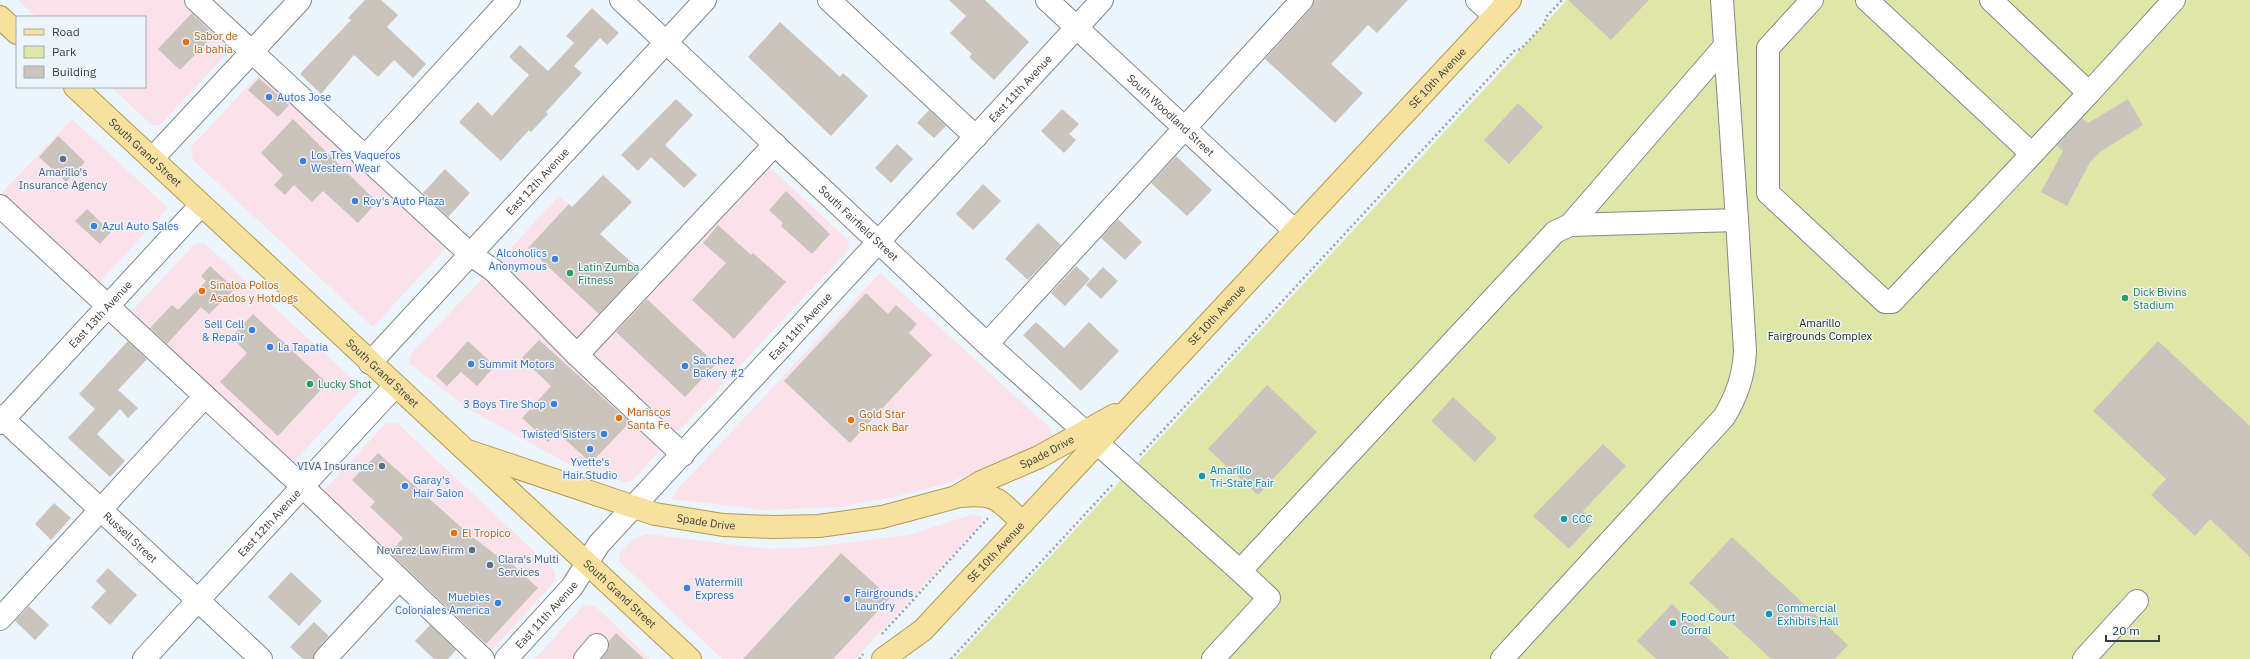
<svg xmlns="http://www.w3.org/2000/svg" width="2250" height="659" viewBox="0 0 2250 659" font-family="'IBM Plex Sans',sans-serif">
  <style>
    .commercial { fill: #fbe1e9 }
    .green { fill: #dfe7a8 }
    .building { fill: #cbc4bc }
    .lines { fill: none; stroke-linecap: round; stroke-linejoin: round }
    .minor-casing { stroke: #81888f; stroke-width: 24 }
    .major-casing { stroke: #b19b53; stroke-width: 24 }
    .path { stroke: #9ca2a8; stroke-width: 2.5; stroke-dasharray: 2 3; stroke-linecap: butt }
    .minor { stroke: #fff; stroke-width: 22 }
    .major { stroke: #f7e19e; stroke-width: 22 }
    .food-dot { fill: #e8710a; stroke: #ecf4fc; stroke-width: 1.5 }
    .shop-dot { fill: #3f7fe0; stroke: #ecf4fc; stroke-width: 1.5 }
    .service-dot { fill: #5c6f8a; stroke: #ecf4fc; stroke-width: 1.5 }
    .leisure-dot { fill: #2e9e5b; stroke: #ecf4fc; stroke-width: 1.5 }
    .culture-dot { fill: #0f9aa8; stroke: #ecf4fc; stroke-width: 1.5 }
    .labels { text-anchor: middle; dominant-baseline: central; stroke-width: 3; stroke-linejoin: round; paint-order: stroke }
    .food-label { font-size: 11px; fill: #c56008; stroke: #ecf4fc; text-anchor: start }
    .street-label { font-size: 11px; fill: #393d40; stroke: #ecf4fc }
    .shop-label { font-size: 11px; fill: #366cbe; stroke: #ecf4fc; text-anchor: start }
    .service-label { font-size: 11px; fill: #4e5e75; stroke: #ecf4fc; text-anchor: end }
    .leisure-label { font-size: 11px; fill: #27864d; stroke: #ecf4fc; text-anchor: start }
    .park-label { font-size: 11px; fill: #2b2e0a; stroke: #ecf4fc }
    .culture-label { font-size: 11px; fill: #0d838f; stroke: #ecf4fc; text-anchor: start }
  </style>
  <rect width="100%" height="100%" fill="#ecf4fc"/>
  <path class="commercial" d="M 18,0 L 182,0 L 233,47 L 160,125 L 152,125 L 111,87 L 145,87 L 145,17 L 36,17 Z
    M 262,71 L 448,246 L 373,327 L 193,160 L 191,147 Z
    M 72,119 L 168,208 L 97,285 L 0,195 Z
    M 766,164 L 849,241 L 847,251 L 681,429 L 674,431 L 593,356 L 594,347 Z
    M 559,196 L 643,273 L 584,337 L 574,338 L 495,265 Z
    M 203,242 L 358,384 L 358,393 L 290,466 L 128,315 L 194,245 Z
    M 880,273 L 1050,428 L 1053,436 L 1002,462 L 948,483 L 895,497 L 838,507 L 764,510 L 672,499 L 675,492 Z
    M 483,278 L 660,445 L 659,451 L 633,480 L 625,482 L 571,465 L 541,449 L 469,409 L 409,363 L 410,355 Z
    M 386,423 L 397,423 L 554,570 L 556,580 L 489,653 L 320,495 Z
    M 974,514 L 982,517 L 982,523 L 855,659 L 722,659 L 619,561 L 620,553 L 634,539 L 647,534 L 768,549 L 813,547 L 909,535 Z
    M 594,605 L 650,659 L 535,659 L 583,606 Z"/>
  <path class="green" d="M 1567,0 L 2250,0 L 2250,659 L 955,659 Z"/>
  <path class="building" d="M 365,0 L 381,0 L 398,15 L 387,27 L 426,64 L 413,78 L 394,60 L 378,77 L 354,55 L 321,94 L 300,74 L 351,20 L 348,18 Z
    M 949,0 L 985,0 L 1029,42 L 994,80 L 969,57 L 972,54 L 950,33 L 966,16 Z
    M 1314,0 L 1408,0 L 1377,33 L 1368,25 L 1331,64 L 1363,93 L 1335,123 L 1265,59 L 1311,8 Z
    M 1568,0 L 1649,0 L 1611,40 Z
    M 592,8 L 619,33 L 607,45 L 600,38 L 574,66 L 582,73 L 546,112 L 548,114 L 531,132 L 529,130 L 501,161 L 459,122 L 478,102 L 492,116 L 529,75 L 509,57 L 520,45 L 548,71 L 574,43 L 566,36 Z
    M 192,13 L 214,35 L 180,70 L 158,49 Z
    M 780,22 L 840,77 L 843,73 L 868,96 L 831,136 L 748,57 Z
    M 259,78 L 289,105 L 278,117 L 248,90 Z
    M 676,99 L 693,115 L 665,145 L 697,175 L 684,188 L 651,157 L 638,171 L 621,155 Z
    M 2128,99 L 2143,125 L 2100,152 L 2090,162 L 2067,206 L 2041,192 L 2063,151 L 2057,146 L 2082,118 L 2088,123 Z
    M 1518,103 L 1543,127 L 1509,164 L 1484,140 Z
    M 1062,109 L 1079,124 L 1069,134 L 1076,140 L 1064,153 L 1041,131 Z
    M 929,110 L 946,126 L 934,138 L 917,123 Z
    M 293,119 L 377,202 L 358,223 L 323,191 L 312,202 L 294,185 L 285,195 L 274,185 L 283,175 L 261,153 Z
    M 58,136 L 85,162 L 66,182 L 39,157 Z
    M 897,144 L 913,159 L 891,183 L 875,168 Z
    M 1176,156 L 1212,190 L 1187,216 L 1151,183 Z
    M 445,169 L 470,193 L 448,217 L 423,193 Z
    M 603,175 L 632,202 L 600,234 L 640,270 L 599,314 L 528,248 L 569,204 L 572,207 Z
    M 983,184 L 1001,201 L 973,230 L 956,214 Z
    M 786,191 L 830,234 L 812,254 L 781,226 L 783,223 L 769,210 Z
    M 87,209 L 111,232 L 100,244 L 75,221 Z
    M 1118,219 L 1142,242 L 1125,260 L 1101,238 Z
    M 1038,223 L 1061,245 L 1028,280 L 1005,259 Z
    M 718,225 L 751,255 L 753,253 L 786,282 L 734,339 L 692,300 L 726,263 L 703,243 Z
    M 210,266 L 235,289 L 209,314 L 201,307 L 167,344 L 150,328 L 172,305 L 178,310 L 206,281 L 201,276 Z
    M 1076,266 L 1090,279 L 1065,306 L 1051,293 Z
    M 1103,267 L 1118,281 L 1101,299 L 1086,285 Z
    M 866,293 L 888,314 L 896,305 L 917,324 L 909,333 L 932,355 L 850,443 L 784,381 Z
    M 647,299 L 716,364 L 685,397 L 616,332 Z
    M 253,314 L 327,383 L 278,436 L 220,382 L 247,353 L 231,337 Z
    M 1036,322 L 1064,348 L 1089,322 L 1119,351 L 1081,391 L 1023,335 Z
    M 539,340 L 630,422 L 591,463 L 557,432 L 548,442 L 522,418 L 551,386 L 522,358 Z
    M 128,341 L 147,359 L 118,390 L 138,408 L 128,418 L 120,409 L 97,434 L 125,461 L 110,477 L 68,438 L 95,409 L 79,394 Z
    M 468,341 L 495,366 L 477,386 L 461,372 L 447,386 L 436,376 Z
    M 2158,341 L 2250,426 L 2250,557 L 2210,519 L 2195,536 L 2151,495 L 2166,479 L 2093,411 Z
    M 1267,385 L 1317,432 L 1258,495 L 1208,449 Z
    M 1453,397 L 1497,438 L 1475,462 L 1431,421 Z
    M 1603,444 L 1626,466 L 1583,511 L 1594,522 L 1569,549 L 1533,516 Z
    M 378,453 L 470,535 L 505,562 L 508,560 L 538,588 L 486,644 L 390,553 L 403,538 L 370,507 L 375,502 L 352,480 Z
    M 54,503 L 71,518 L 51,540 L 35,524 Z
    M 1732,537 L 1848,645 L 1835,659 L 1771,659 L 1689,583 Z
    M 841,553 L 890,598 L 833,659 L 743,659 Z
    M 108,568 L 137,595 L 110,625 L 91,607 L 106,591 L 96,581 Z
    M 291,572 L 322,601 L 299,626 L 268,597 Z
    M 1672,604 L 1730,659 L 1656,659 L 1637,641 Z
    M 29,606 L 49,625 L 35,640 L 15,621 Z
    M 314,622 L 329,636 L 316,651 L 313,659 L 303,659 L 290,647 Z
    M 430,625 L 456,650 L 448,659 L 434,659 L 415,641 Z
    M 616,633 L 644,659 L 601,659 L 609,648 L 609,641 Z"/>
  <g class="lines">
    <defs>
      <g id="minor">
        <path d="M 196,0 L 471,255 L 493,270 L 577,355 L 683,455"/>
        <path id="s1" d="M 621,0 L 987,344 L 1240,571 L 1555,232 L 1570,225 L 1737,220 L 1722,0"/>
        <path d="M 829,0 L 976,137"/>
        <path id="s2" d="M 1047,0 L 1295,231"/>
        <path d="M 1477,0 L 1495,16"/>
        <path d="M 1812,0 L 1768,48 L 1768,193 L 1885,302 L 1892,302 L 2032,154 L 1867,0"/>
        <path d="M 1991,0 L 2089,93 L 2174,0"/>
        <path d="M 2032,154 L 2089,93"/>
        <path d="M 364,158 L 509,0"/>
        <path d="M 152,159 L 300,0"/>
        <path d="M 0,206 L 303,487 L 483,659"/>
        <path d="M 1570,225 L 1724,47"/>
        <path d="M 987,344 L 1302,0"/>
        <path d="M 577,355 L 775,144"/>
        <path id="s3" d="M 370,363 L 705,0"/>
        <path id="s4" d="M 0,416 L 261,659"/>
        <path id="s5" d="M 0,423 L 201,205"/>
        <path d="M 0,619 L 205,396"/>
        <path id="s6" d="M 144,659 L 395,386"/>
        <path d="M 325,659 L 399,579"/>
        <path id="s7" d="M 506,659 L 572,587 L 599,544 L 1102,0"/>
        <path d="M 585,659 L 597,645"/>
        <path d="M 1213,659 L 1269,598 L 1240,571"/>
        <path d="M 1502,659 L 1724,417 C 1737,396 1744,376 1745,351 L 1737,220"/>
        <path d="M 2084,659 L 2137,601"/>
      </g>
      <g id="major">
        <path d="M 0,17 L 17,33"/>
        <path id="s8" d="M 75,87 L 690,659"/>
        <path id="s9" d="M 471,452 L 655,514 L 723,525 L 773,527 L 819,526 L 882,517 L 956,497 L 981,482 L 1039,457 L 1115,415"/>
        <path d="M 961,496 C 998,493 997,499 1023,523"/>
        <path id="s10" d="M 883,659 L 923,630 L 1510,0"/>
      </g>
    </defs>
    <use href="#minor" class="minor-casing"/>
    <use href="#major" class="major-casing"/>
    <path class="path" d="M 1140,455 L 1514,51 L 1521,49 L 1545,23 L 1546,17 L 1562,0
      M 882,634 L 989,517
      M 859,659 L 863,654
      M 951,659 L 1114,483"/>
    <use href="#minor" class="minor"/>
    <use href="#major" class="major"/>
  </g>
  <g class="food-dot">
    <circle cx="186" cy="42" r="4"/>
    <circle cx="202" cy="291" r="4"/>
    <circle cx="619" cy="418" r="4"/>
    <circle cx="851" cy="420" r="4"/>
    <circle cx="454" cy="533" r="4"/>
  </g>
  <g class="shop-dot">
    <circle cx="269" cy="97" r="4"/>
    <circle cx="303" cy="161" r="4"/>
    <circle cx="355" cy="201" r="4"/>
    <circle cx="94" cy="226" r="4"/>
    <circle cx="555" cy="259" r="4"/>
    <circle cx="252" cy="330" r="4"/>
    <circle cx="270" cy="347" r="4"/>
    <circle cx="471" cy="364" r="4"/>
    <circle cx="685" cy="366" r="4"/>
    <circle cx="554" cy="404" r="4"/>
    <circle cx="604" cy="434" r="4"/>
    <circle cx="590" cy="449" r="4"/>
    <circle cx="405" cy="486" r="4"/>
    <circle cx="687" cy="588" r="4"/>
    <circle cx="847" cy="599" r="4"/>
    <circle cx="498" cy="603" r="4"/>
  </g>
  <g class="service-dot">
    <circle cx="63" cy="159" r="4"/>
    <circle cx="382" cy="466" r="4"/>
    <circle cx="472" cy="550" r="4"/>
    <circle cx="490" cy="565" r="4"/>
  </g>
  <g class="leisure-dot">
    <circle cx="570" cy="273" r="4"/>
    <circle cx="2125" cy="298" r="4"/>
    <circle cx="310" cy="384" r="4"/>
  </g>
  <g class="culture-dot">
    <circle cx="1202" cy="476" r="4"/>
    <circle cx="1564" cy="519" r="4"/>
    <circle cx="1769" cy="614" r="4"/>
    <circle cx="1673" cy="623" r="4"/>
  </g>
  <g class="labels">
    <g class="food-label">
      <text x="194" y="36">Sabor de<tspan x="194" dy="13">la bahía</tspan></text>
      <text x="210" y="285">Sinaloa Pollos<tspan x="210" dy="13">Asados y Hotdogs</tspan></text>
      <text x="627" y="412">Mariscos<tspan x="627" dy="13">Santa Fe</tspan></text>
      <text x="859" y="414">Gold Star<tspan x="859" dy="13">Snack Bar</tspan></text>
      <text x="462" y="533">El Tropico</text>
    </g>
    <g class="street-label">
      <text stroke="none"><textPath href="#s10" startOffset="804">SE 10th Avenue</textPath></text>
      <text stroke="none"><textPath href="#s7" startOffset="769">East 11th Avenue</textPath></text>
      <text stroke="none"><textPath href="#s2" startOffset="169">South Woodland Street</textPath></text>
      <text stroke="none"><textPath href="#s8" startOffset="96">South Grand Street</textPath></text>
      <text stroke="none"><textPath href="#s3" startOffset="247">East 12th Avenue</textPath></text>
      <text stroke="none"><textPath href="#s1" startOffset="326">South Fairfield Street</textPath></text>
      <text stroke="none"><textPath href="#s5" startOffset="148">East 13th Avenue</textPath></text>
      <text stroke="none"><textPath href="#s10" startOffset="480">SE 10th Avenue</textPath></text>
      <text stroke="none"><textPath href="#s7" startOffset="445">East 11th Avenue</textPath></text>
      <text stroke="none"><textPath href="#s8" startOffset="420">South Grand Street</textPath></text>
      <text stroke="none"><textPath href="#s9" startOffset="601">Spade Drive</textPath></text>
      <text stroke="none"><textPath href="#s9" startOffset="246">Spade Drive</textPath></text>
      <text stroke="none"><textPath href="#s6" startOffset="185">East 12th Avenue</textPath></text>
      <text stroke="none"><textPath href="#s4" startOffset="178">Russell Street</textPath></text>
      <text stroke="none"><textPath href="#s10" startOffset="156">SE 10th Avenue</textPath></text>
      <text stroke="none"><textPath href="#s8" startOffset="744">South Grand Street</textPath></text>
      <text stroke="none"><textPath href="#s7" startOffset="60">East 11th Avenue</textPath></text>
    </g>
    <g class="shop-label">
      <text x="277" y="97">Autos Jose</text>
      <text x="311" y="155">Los Tres Vaqueros<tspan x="311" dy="13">Western Wear</tspan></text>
      <text x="363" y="201">Roy's Auto Plaza</text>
      <text x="102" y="226">Azul Auto Sales</text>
      <text x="547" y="253" text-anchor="end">Alcoholics<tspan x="547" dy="13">Anonymous</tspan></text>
      <text x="244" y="324" text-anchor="end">Sell Cell<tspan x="244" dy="13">&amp; Repair</tspan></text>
      <text x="278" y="347">La Tapatia</text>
      <text x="693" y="360">Sanchez<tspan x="693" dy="13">Bakery #2</tspan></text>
      <text x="479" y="364">Summit Motors</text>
      <text x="546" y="404" text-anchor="end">3 Boys Tire Shop</text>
      <text x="596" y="434" text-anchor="end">Twisted Sisters</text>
      <text x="590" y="462" text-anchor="middle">Yvette's<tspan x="590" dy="13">Hair Studio</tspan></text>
      <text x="413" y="480">Garay's<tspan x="413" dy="13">Hair Salon</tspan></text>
      <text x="695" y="582">Watermill<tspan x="695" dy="13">Express</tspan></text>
      <text x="855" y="593">Fairgrounds<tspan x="855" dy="13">Laundry</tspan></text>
      <text x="490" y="597" text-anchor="end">Muebles<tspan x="490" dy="13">Coloniales America</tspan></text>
    </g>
    <g class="service-label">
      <text x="63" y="172" text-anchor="middle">Amarillo's<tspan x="63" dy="13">Insurance Agency</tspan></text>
      <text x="374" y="466">VIVA Insurance</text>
      <text x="464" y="550">Nevarez Law Firm</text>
      <text x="498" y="559" text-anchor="start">Clara's Multi<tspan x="498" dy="13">Services</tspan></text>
    </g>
    <g class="leisure-label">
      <text x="578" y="267">Latin Zumba<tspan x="578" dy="13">Fitness</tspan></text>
      <text x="2133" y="292">Dick Bivins<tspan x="2133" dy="13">Stadium</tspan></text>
      <text x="318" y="384">Lucky Shot</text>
    </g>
    <g class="park-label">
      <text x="1820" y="323">Amarillo<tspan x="1820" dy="13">Fairgrounds Complex</tspan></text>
    </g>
    <g class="culture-label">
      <text x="1210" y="470">Amarillo<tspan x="1210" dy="13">Tri-State Fair</tspan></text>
      <text x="1572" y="519">CCC</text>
      <text x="1777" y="608">Commercial<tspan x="1777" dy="13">Exhibits Hall</tspan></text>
      <text x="1681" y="617">Food Court<tspan x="1681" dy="13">Corral</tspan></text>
    </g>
  </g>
  <rect x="16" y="16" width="130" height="72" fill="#ecf4fc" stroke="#a4abb1"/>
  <rect x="24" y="29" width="20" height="6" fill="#f7e19e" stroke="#a4abb1"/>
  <text x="52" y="36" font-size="12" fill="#393d40">Road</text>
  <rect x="24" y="46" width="20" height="12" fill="#dfe7a8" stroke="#a4abb1"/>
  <text x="52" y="56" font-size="12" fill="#393d40">Park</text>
  <rect x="24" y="66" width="20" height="12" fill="#cbc4bc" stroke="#a4abb1"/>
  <text x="52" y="76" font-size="12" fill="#393d40">Building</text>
  <path d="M2106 635v6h53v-6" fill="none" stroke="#393d40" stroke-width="2"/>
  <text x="2112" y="635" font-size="12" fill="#393d40" stroke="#ecf4fc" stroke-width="3" paint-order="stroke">20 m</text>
</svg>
